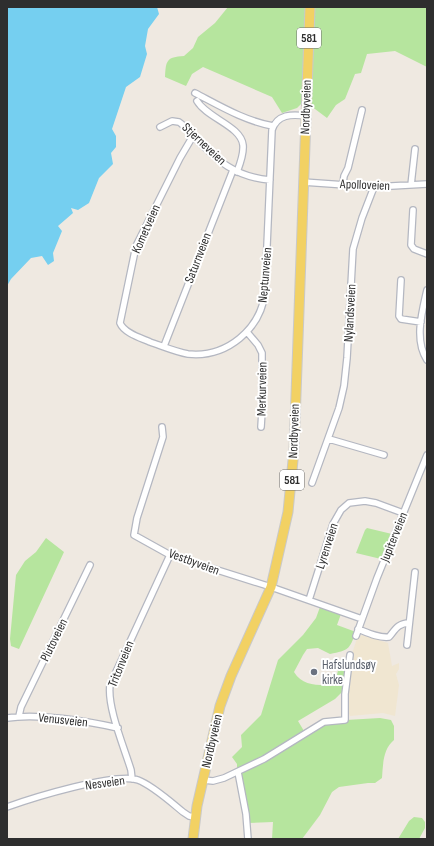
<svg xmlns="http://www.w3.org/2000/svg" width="434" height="846" viewBox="0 0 434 846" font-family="'Sofia Sans Condensed',sans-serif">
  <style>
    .education { fill: #f0e6d1 }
    .green { fill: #b6e59e }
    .water { fill: #75cff0 }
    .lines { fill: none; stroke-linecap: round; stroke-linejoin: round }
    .minor-casing { stroke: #b4b7c1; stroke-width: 8 }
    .primary-casing { stroke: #c9c9c9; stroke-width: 11 }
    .minor { stroke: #fff; stroke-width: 5.5 }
    .primary { stroke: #f2d163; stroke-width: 9 }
    .worship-dot { fill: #6b7280; stroke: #fff; stroke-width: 1.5 }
    .labels { text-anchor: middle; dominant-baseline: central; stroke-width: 4; stroke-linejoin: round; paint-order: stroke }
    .shield { fill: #fff; stroke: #6d6d6d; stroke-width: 1 }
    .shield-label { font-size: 12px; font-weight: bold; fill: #2e2e2e }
    .street-label { font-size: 13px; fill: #2e2e2e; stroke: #fff }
    .worship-label { font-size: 13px; fill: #5b616d; stroke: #fff; text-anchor: start }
  </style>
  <rect width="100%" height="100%" fill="#efe9e1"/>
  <path class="education" d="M 362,635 L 388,643 L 392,666 L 399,663 L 399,669 L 396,674 L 399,685 L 395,716 L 383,713 L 350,716 L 347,709 L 347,695 L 348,694 L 347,690 L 352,654 L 357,638 Z"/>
  <path class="green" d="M 228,7 L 307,7 L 303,102 L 297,108 L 282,113 L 272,97 L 203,67 L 192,74 L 186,86 L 165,77 C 166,61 166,57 184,56 L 193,48 L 198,37 L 215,23 Z
    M 313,7 L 427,7 L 427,67 L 395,51 L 367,54 L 361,73 L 355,74 L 345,99 L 336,105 L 327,118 L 311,106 L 310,94 Z
    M 367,528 L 392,534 L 381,559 L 356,553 L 365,530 Z
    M 46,538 L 64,552 L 19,649 L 11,646 L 10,639 L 16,575 L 25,561 L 36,552 Z
    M 320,607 L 341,614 L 337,625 L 356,632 C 349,650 349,650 330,654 L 318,648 L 307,649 L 303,655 L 294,672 C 303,687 319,685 335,685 L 340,660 L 348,660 L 342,692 L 335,699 L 298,721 L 304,731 L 267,754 L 237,769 L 237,764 L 232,757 L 242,747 L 241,735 L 261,715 L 278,660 L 303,635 L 316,618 Z
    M 380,718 L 391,720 L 394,726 L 394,740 C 383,749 383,764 382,778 L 375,783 L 368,783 L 339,787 L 332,792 L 320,815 L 302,839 L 272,839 L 273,822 L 247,823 L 238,772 L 329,721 Z
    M 414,817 L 422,818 L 425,822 L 425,828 L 419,839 L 398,839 L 409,821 Z"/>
  <path class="water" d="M 7,7 L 157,7 L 159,14 L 148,29 L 145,46 L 147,54 L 140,77 L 126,87 L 112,129 L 116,136 L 116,147 L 111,153 L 113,164 L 99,178 L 89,203 L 78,210 L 71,208 L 73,213 L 58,226 L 62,231 L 53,253 L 54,261 L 48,265 L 42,256 L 31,258 L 11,279 L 7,286 Z"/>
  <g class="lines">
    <defs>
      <path id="minor" d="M 195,93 C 220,106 245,121 273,126
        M 197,101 C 207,118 241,126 243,145 C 244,154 240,164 237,172
        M 160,127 L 172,121 L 179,122 C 185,126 189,132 194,137 C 218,161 235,177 270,180
        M 193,136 L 180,158 L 136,246 L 120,323 C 124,333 141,338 150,342 C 162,346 176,352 188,354 C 227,358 261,329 265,292 L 272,130 C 277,114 292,114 306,116
        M 303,182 L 374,187 L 427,184
        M 343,184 L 344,176 L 348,168 L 362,110
        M 411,185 L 415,149
        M 413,210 L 411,245 L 414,249 L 427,254
        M 401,280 L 399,316 L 401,319 L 421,322
        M 427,290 C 422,312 414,340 427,360
        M 247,332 L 258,345 L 262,353 L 262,411 L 261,427
        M 164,346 L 233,170
        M 162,427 L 163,437 L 137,518 L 134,535 L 170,555 L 271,587 L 362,619
        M 329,439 L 384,455
        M 312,483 L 339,408 L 344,386 L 347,358 L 353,249 L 362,218 L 374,187
        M 309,600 L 333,524 L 341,510 L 349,503 L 365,501 L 376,503 L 403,513
        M 358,629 C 368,633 378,638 389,637 C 395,630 398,623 409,623
        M 356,636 L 377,578 L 427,455
        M 407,645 L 415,572
        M 19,716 L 21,707 L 90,565
        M 7,718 C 38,713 87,721 118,728
        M 238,772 L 246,814 L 248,839
        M 132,779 L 131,770 C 124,747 107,707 110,685 L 170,555
        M 203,780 L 213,781 L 224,778 L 264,759 L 324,722 L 345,720 L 345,694 L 350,655
        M 7,807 C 32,798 116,772 138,780 C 152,785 172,803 183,812 L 189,816 L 195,817"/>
      <path id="primary" d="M 193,839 L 197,806 L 220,706 L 231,676 L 271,587 L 288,512 L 294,450 L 310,7"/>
    </defs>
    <use href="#minor" class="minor-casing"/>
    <use href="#primary" class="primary-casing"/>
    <use href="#minor" class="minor"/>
    <use href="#primary" class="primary"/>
  </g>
  <circle class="worship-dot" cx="314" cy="672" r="4"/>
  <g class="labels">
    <g class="shield">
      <rect x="297" y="28" width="24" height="20" rx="3"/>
      <rect x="280" y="470" width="24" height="20" rx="3"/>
    </g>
    <g class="shield-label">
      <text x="309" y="38">581</text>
      <text x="292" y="480">581</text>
    </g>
    <g class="street-label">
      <text transform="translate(306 107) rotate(-88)">Nordbyveien</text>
      <text transform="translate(204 144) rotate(43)">Stjerneveien</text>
      <text transform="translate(365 185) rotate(2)">Apolloveien</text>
      <text transform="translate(146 229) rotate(-66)">Kometveien</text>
      <text transform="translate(198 258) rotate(-69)">Saturnveien</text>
      <text transform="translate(265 275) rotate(-85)">Neptunveien</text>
      <text transform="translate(350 313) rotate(-87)">Nylandsveien</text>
      <text transform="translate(262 389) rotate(-89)">Merkurveien</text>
      <text transform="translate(294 431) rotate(-88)">Nordbyveien</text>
      <text transform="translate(394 537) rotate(-68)">Jupiterveien</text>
      <text transform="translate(327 546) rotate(-72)">Lyrenveien</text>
      <text transform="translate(194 562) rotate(20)">Vestbyveien</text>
      <text transform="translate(54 640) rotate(-64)">Plutoveien</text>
      <text transform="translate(121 664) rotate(-68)">Tritonveien</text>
      <text transform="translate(63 720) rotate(6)">Venusveien</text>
      <text transform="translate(212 741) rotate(-77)">Nordbyveien</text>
      <text transform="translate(105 783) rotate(-8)">Nesveien</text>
    </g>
    <g class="worship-label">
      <text x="322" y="665">Hafslundsøy<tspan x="322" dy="15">kirke</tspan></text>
    </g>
  </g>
  <rect width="434" height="846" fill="none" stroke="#2e2e2e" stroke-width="16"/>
</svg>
